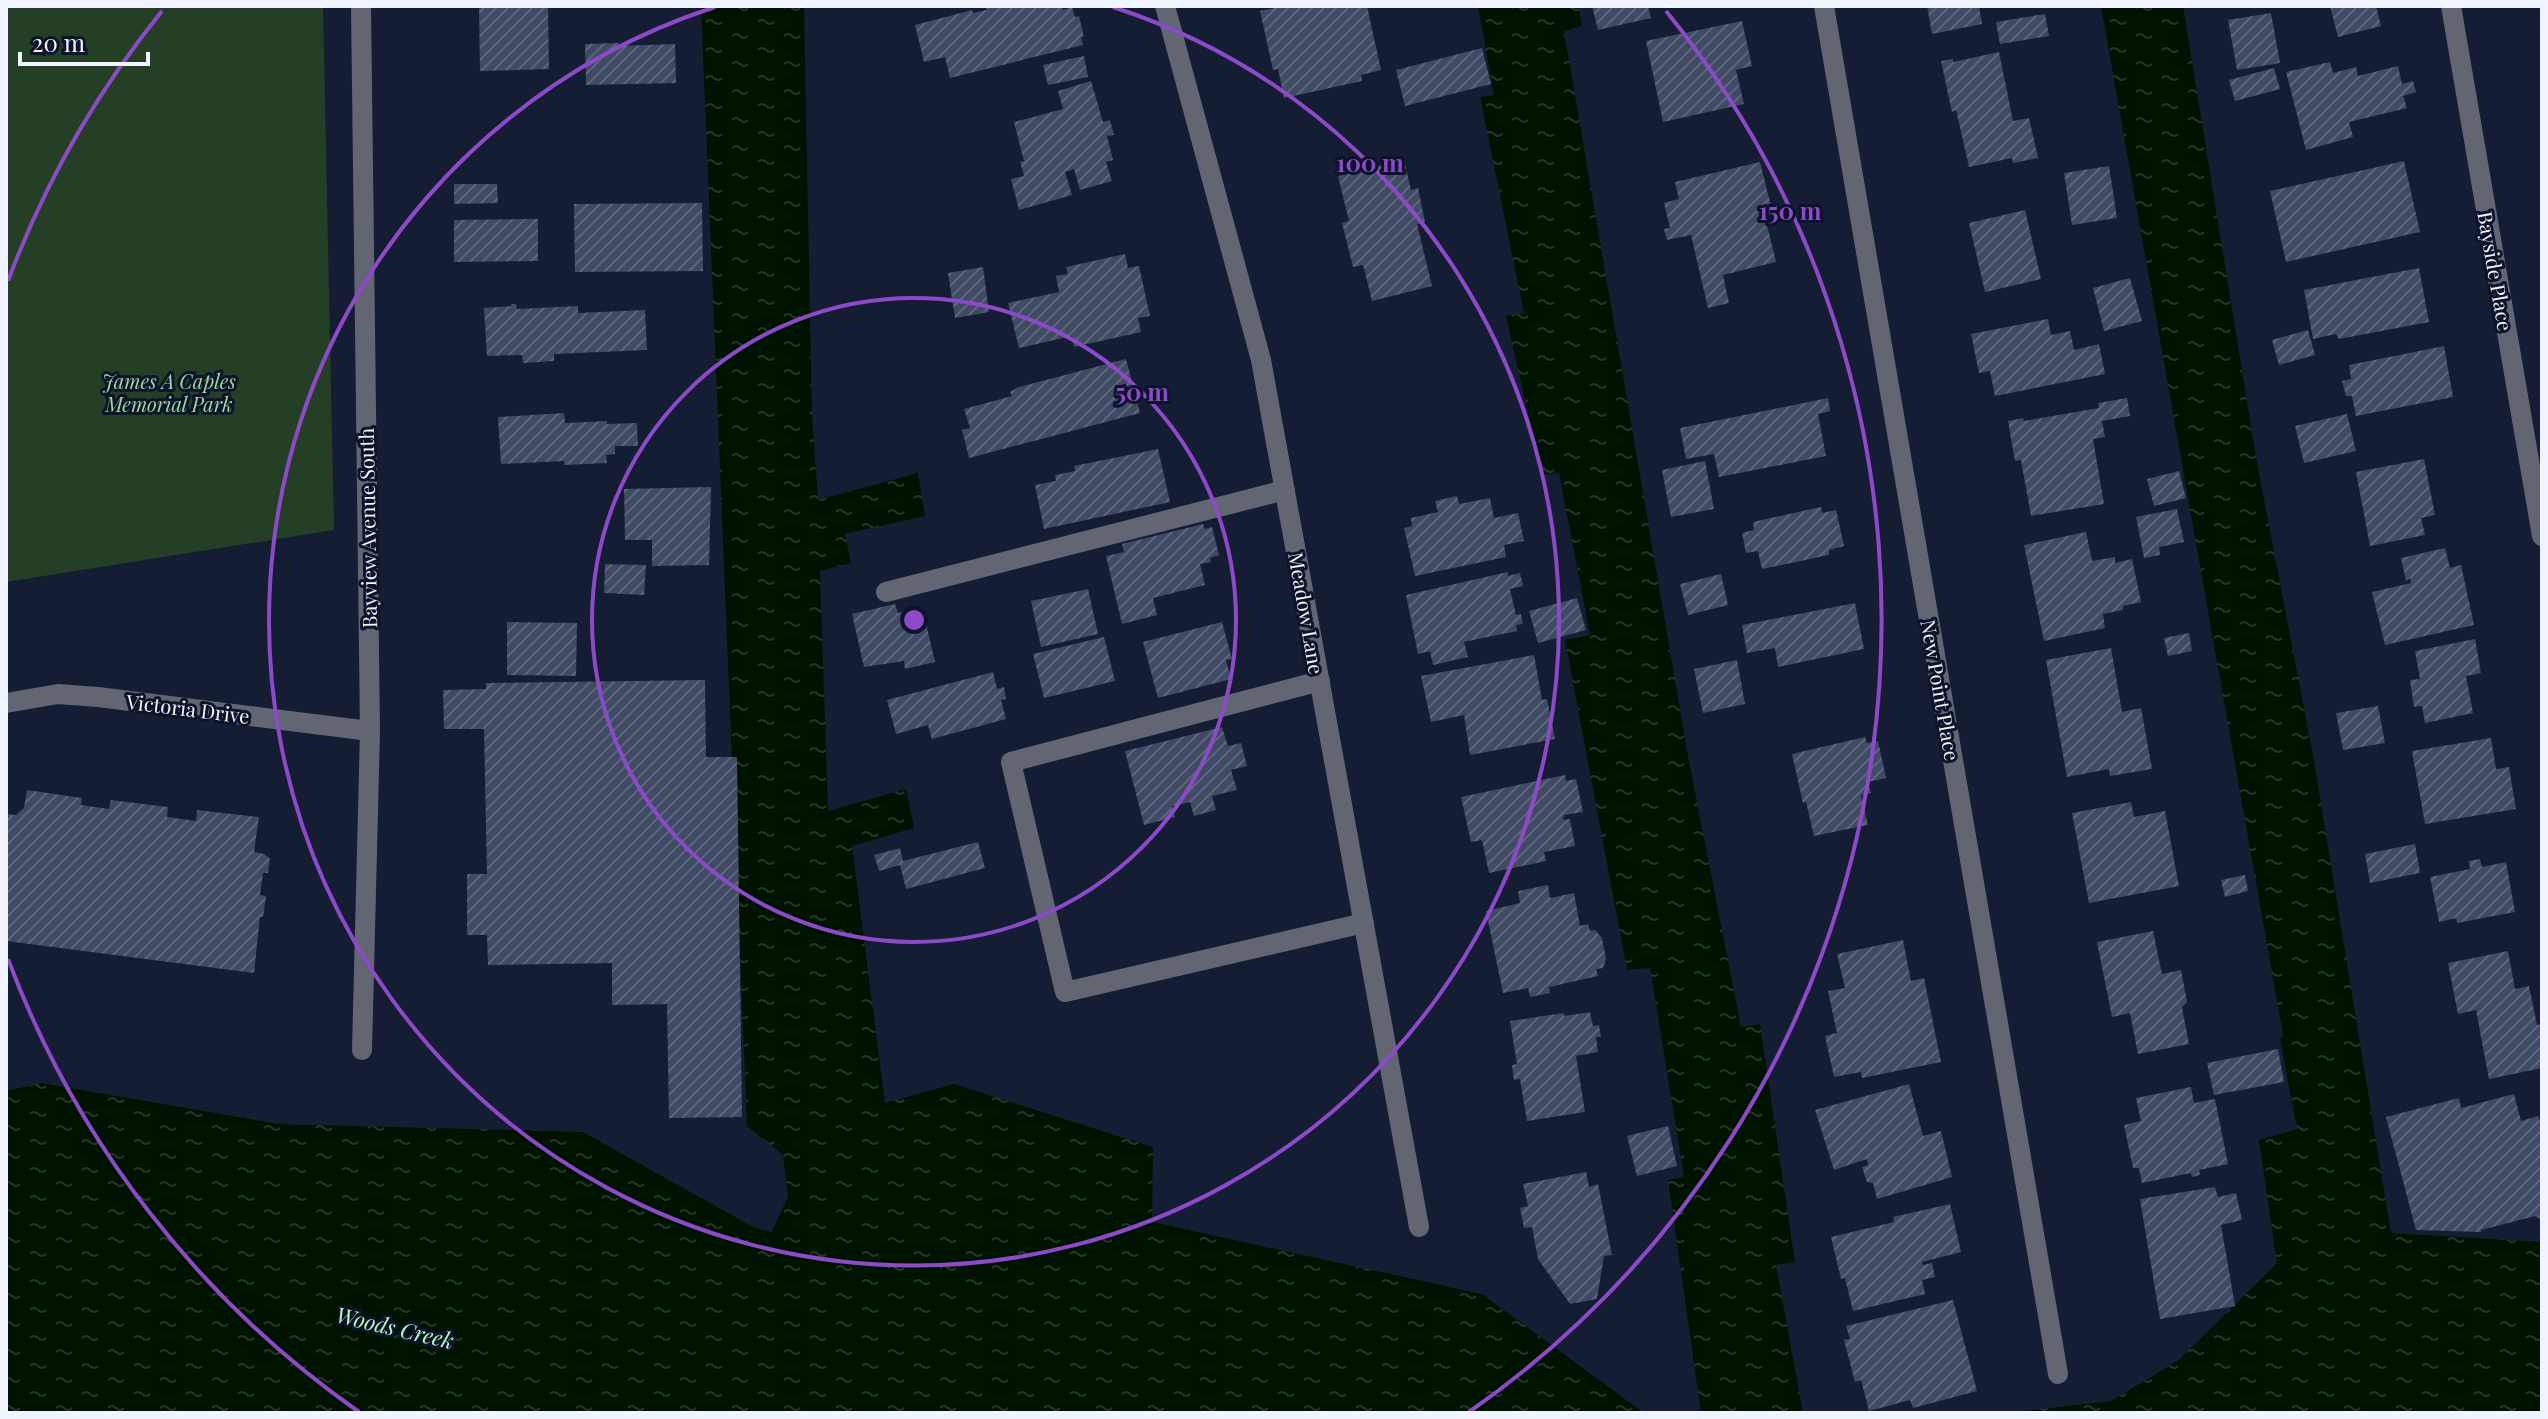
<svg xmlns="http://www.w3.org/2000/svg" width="2548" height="1419" viewBox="0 0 2548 1419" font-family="'Playfair Display',serif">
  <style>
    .park { fill: #253e26 }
    .water { fill: url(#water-ripples) }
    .building { fill: url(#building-hatch) }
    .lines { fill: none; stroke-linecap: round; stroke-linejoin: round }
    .service { stroke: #616672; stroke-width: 20 }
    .minor { stroke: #616672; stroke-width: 20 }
    .ring { fill: none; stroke: #8d4ac8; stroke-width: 4 }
    .labels { text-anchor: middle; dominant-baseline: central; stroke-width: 6; stroke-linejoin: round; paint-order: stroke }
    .street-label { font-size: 20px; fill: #f0f4fe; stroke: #0c132a }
    .park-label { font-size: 20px; font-style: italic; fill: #9cd99d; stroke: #0c132a }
    .water-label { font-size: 22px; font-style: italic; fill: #b8f6b9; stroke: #0c132a }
    .centre { fill: #8d4ac8; stroke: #0c132a; stroke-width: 4 }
    .ring-label { font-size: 24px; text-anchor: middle; font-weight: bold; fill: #8d4ac8; stroke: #0c132a; stroke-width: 6; stroke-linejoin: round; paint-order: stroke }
  </style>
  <defs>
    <pattern id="water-ripples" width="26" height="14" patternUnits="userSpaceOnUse" patternTransform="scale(2)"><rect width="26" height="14" fill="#001300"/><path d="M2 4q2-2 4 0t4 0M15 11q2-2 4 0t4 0" fill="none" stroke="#263626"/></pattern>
    <pattern id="building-hatch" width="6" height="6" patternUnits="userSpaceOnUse" patternTransform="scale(2)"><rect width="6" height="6" fill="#404a65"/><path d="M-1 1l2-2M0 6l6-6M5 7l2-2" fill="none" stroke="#5c657c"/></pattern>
  </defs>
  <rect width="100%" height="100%" fill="#151d34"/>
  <path class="park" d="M 6,6 L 323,6 L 334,530 L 6,582 Z"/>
  <path class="water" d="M 701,6 L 804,6 L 812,414 L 818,500 L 918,473 L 925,516 L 845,534 L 851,563 L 820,571 L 828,811 L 906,789 L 914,828 L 852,846 L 885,1103 L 954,1084 L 1153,1147 L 1152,1222 L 1482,1294 L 1644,1413 L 6,1413 L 6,1091 L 41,1083 L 279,1124 L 583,1132 L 755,1228 L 772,1232 L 788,1196 L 783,1155 L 747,1126 Z
    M 1478,6 L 1578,6 L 1582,26 L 1564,31 L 1688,756 L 1741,1027 L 1760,1024 L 1795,1262 L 1776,1265 L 1803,1413 L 1701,1413 L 1668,1180 L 1684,1177 L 1650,968 L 1627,970 L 1565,640 L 1590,635 L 1559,473 L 1542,475 L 1506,316 L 1524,313 L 1480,97 L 1494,95 Z
    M 2101,6 L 2183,6 L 2257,463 L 2313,755 L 2391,1233 L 2542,1242 L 2542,1413 L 2007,1413 L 2111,1401 L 2179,1360 L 2277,1263 L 2259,1140 L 2297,1129 L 2280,1039 L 2283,1035 Z"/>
  <path class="building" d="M 479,6 L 548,6 L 549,69 L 480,71 Z
    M 986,6 L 1062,6 L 1063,10 L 1072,7 L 1075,17 L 1079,16 L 1084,37 L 1081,37 L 1083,45 L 950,78 L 945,57 L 924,62 L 915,25 L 972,10 L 973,13 L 987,10 Z
    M 1284,6 L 1367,6 L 1381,70 L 1361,75 L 1362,81 L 1284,98 L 1278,69 L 1273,70 L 1260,11 Z
    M 1592,6 L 1648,6 L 1651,18 L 1598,30 Z
    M 1927,6 L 1979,6 L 1982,24 L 1932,34 Z
    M 2330,6 L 2376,6 L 2381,26 L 2338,37 Z
    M 2271,13 L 2280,63 L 2237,70 L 2228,20 Z
    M 2045,14 L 2049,36 L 2000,44 L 1996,22 Z
    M 1742,21 L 1752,66 L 1736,70 L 1744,104 L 1663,122 L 1646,41 Z
    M 619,43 L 618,46 L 675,44 L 676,83 L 586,85 L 585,44 Z
    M 1482,48 L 1491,84 L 1405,106 L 1396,70 Z
    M 1999,52 L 2013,121 L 2029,118 L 2038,158 L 2013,163 L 2012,158 L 1969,167 L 1956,110 L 1952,112 L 1941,61 L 1953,59 L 1953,62 Z
    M 1084,56 L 1088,77 L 1048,85 L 1043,65 Z
    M 2330,62 L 2333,73 L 2356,67 L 2358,76 L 2398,66 L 2402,84 L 2413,81 L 2416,92 L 2403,96 L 2407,108 L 2349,122 L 2353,137 L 2306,150 L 2286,72 Z
    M 2274,68 L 2280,89 L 2235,101 L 2229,80 Z
    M 1091,81 L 1103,122 L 1110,120 L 1114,135 L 1107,136 L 1113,160 L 1106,162 L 1112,181 L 1080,190 L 1074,169 L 1065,172 L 1072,195 L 1019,210 L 1011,179 L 1024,176 L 1020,162 L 1024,161 L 1014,122 L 1063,109 L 1058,91 Z
    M 1404,160 L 1411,190 L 1418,188 L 1425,222 L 1417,224 L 1432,286 L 1372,301 L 1363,265 L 1353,267 L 1342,223 L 1349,221 L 1338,176 Z
    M 2404,161 L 2420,232 L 2286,262 L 2270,191 Z
    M 1760,162 L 1771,206 L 1763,208 L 1776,262 L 1723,275 L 1729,303 L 1708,308 L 1691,235 L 1667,240 L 1664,229 L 1670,228 L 1664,203 L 1679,199 L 1675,182 Z
    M 2109,166 L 2117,218 L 2072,225 L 2064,173 Z
    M 454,184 L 497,184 L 498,203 L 454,204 Z
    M 702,203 L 703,271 L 575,272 L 574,204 Z
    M 2025,210 L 2041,279 L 1985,292 L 1969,223 Z
    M 538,219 L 538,261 L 454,262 L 454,220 Z
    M 1125,254 L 1128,268 L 1139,266 L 1150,316 L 1138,318 L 1141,332 L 1074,347 L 1072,336 L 1019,348 L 1008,303 L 1059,292 L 1056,276 L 1068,274 L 1066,267 Z
    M 983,267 L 989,312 L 955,318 L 948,273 Z
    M 2419,268 L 2429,322 L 2339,339 L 2336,334 L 2313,339 L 2304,290 Z
    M 2130,278 L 2142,321 L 2104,331 L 2093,288 Z
    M 511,304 L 516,304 L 517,309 L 578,306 L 578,313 L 645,310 L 647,350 L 554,354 L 554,361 L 523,363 L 522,355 L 487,356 L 484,308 L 512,306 Z
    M 2048,319 L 2051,335 L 2070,331 L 2074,350 L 2099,344 L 2105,374 L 1995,396 L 1990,371 L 1979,373 L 1971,334 Z
    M 2308,330 L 2315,355 L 2279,365 L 2272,340 Z
    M 2444,346 L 2453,397 L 2356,416 L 2352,396 L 2346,396 L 2342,381 L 2351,379 L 2349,365 Z
    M 1126,359 L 1140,413 L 969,458 L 962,430 L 970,428 L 964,409 L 1012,396 L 1010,392 L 1019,387 Z
    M 1828,398 L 1830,411 L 1818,414 L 1826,456 L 1719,477 L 1714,454 L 1686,459 L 1680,428 Z
    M 2127,398 L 2130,416 L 2102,421 L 2105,437 L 2093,439 L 2104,504 L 2031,516 L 2021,460 L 2015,461 L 2008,421 L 2023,418 L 2024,421 L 2099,408 L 2098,403 Z
    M 564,413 L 565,423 L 607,421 L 607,424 L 637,423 L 638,446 L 615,446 L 615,454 L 606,455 L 607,463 L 564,465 L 564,461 L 501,464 L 498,417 Z
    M 2347,414 L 2356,451 L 2304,463 L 2295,426 Z
    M 1158,449 L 1170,502 L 1044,529 L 1035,485 L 1056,481 L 1055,475 L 1075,471 L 1074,466 Z
    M 2424,459 L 2435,515 L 2421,518 L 2425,535 L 2370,546 L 2356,472 Z
    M 1705,461 L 1714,509 L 1671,517 L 1662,470 Z
    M 2179,471 L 2186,498 L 2154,506 L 2147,479 Z
    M 711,487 L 709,565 L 652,566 L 652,540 L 625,540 L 624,489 Z
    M 1457,496 L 1459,504 L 1490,498 L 1494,518 L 1518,513 L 1524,541 L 1504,545 L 1506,557 L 1415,576 L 1404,528 L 1412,526 L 1411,518 L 1438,512 L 1435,501 Z
    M 1821,507 L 1822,513 L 1836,510 L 1844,546 L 1829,550 L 1829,555 L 1762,569 L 1758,551 L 1746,553 L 1742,533 L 1754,530 L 1753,522 Z
    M 2177,509 L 2184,542 L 2159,547 L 2160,555 L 2144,558 L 2136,517 Z
    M 1203,524 L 1205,529 L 1212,527 L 1219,555 L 1210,558 L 1211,562 L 1200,564 L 1205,585 L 1153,598 L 1157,615 L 1122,624 L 1106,556 L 1124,552 L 1122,544 Z
    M 2086,532 L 2092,561 L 2115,557 L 2115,563 L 2132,559 L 2141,602 L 2123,606 L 2123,610 L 2103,614 L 2105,628 L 2044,641 L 2024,545 Z
    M 2445,548 L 2450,568 L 2461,565 L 2474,625 L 2385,645 L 2372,592 L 2411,583 L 2410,578 L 2406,581 L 2401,558 Z
    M 605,564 L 646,565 L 644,595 L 604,593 Z
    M 1508,572 L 1508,576 L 1520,573 L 1523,586 L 1510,589 L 1516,615 L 1521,614 L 1523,624 L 1516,625 L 1517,631 L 1464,642 L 1468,657 L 1433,665 L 1430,651 L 1418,654 L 1406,595 Z
    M 1721,574 L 1728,605 L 1688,615 L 1680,584 Z
    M 1088,589 L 1098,634 L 1041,647 L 1031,601 Z
    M 1577,598 L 1586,630 L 1538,643 L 1529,611 Z
    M 1855,603 L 1864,649 L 1778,667 L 1775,648 L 1747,653 L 1742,625 Z
    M 895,604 L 898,613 L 912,610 L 913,617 L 924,615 L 935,662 L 905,669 L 904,661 L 864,667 L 852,614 Z
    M 507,622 L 577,623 L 576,676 L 507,675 Z
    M 1222,622 L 1232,659 L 1226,660 L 1231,679 L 1158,698 L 1143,642 Z
    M 2189,633 L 2192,651 L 2168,656 L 2164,638 Z
    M 1104,637 L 1115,681 L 1044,698 L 1033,654 Z
    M 2475,639 L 2481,673 L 2466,676 L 2473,713 L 2425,723 L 2422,706 L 2414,707 L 2410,680 L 2420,679 L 2415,651 Z
    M 2111,648 L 2122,712 L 2141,708 L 2152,769 L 2110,776 L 2109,769 L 2067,777 L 2046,660 Z
    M 1534,655 L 1542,700 L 1547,699 L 1555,739 L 1470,755 L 1464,715 L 1431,722 L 1421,676 Z
    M 1737,660 L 1745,704 L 1703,713 L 1694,669 Z
    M 993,672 L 997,689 L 1004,687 L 1006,699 L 1001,700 L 1006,719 L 932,739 L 928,725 L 896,734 L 887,700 Z
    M 705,680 L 706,757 L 737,757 L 742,1117 L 669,1118 L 667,1004 L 612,1005 L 612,963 L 488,965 L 487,935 L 467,935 L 467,874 L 487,874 L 484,729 L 444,729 L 443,690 L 486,689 L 486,683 Z
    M 2378,706 L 2385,743 L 2343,750 L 2336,713 Z
    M 1222,727 L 1228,746 L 1241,743 L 1247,766 L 1231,770 L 1237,790 L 1212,796 L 1216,810 L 1194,816 L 1190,802 L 1172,806 L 1175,817 L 1144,825 L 1125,751 Z
    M 1865,737 L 1867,743 L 1878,741 L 1886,778 L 1868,782 L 1871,793 L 1861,795 L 1868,825 L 1814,836 L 1806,802 L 1803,803 L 1792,754 Z
    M 2491,738 L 2496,769 L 2509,767 L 2516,809 L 2425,824 L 2412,751 Z
    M 1565,775 L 1566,781 L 1576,779 L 1583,812 L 1564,815 L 1563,820 L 1570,819 L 1575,846 L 1544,852 L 1546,861 L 1489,873 L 1482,840 L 1471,842 L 1461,797 Z
    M 27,790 L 82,798 L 81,805 L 109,809 L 111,800 L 168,807 L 167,817 L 196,821 L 197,810 L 259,817 L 254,852 L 264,854 L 270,859 L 268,873 L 263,873 L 260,895 L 266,896 L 263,917 L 260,917 L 254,973 L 6,941 L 6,814 L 16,815 L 24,808 Z
    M 2131,802 L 2134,817 L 2165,811 L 2179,886 L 2089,903 L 2072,813 Z
    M 978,842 L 985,868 L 906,889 L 900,865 L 879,871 L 874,855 L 900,848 L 903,861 Z
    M 2415,844 L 2420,873 L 2370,883 L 2365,854 Z
    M 2480,859 L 2482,867 L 2506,862 L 2515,912 L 2457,923 L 2456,918 L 2439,922 L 2430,877 L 2470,869 L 2469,861 Z
    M 2245,875 L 2248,891 L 2225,897 L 2221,880 Z
    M 1548,885 L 1550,898 L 1574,893 L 1580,926 L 1588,924 L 1590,931 L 1595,930 L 1602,938 L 1606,959 L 1603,968 L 1596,969 L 1598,976 L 1549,987 L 1550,993 L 1530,997 L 1528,988 L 1503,993 L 1486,911 L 1520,903 L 1518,891 Z
    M 2153,931 L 2162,974 L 2181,970 L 2187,1002 L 2182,1007 L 2189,1044 L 2138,1054 L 2130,1013 L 2112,1017 L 2097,942 Z
    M 1903,940 L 1911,981 L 1924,978 L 1941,1062 L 1862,1078 L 1861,1072 L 1834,1077 L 1825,1036 L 1837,1033 L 1828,991 L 1845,988 L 1837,954 Z
    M 2508,951 L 2515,989 L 2529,986 L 2537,1025 L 2541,1024 L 2542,1068 L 2489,1079 L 2476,1010 L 2458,1014 L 2448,963 Z
    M 1590,1012 L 1593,1026 L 1599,1025 L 1601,1037 L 1596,1037 L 1598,1052 L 1576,1056 L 1585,1112 L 1527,1121 L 1520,1079 L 1514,1080 L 1512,1065 L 1517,1064 L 1510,1021 L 1564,1013 L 1564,1016 Z
    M 2278,1049 L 2284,1082 L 2214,1095 L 2207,1063 Z
    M 1909,1084 L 1923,1136 L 1941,1131 L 1952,1177 L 1877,1199 L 1873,1183 L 1867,1182 L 1862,1167 L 1868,1165 L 1867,1159 L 1834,1170 L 1815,1110 Z
    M 2191,1087 L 2194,1103 L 2215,1099 L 2228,1164 L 2199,1170 L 2200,1175 L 2192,1177 L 2191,1173 L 2142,1183 L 2139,1168 L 2133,1168 L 2124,1125 L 2141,1121 L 2136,1098 Z
    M 2514,1094 L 2521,1121 L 2538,1116 L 2542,1126 L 2542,1220 L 2535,1216 L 2481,1230 L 2481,1232 L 2416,1230 L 2386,1117 L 2459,1098 L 2461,1108 Z
    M 1668,1126 L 1677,1166 L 1637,1176 L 1627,1136 Z
    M 1586,1172 L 1589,1187 L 1598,1184 L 1612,1255 L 1604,1256 L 1597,1299 L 1570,1304 L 1538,1259 L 1532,1227 L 1524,1228 L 1520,1208 L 1528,1206 L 1523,1184 Z
    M 2215,1187 L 2218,1197 L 2236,1193 L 2242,1220 L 2221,1225 L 2235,1306 L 2160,1319 L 2140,1199 Z
    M 1950,1204 L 1961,1252 L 1922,1262 L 1923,1265 L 1932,1263 L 1935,1277 L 1922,1280 L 1925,1294 L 1853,1311 L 1845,1278 L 1841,1279 L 1831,1237 L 1894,1222 L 1893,1217 Z
    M 1953,1300 L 1977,1391 L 1913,1408 L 1910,1400 L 1869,1411 L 1861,1380 L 1855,1382 L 1844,1340 L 1850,1339 L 1846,1326 Z"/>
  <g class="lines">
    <path class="service" d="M 886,592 L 1285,490
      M 1320,681 L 1011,762 L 1065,992 L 1364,923"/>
    <path class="minor" d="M 361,6 L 370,731 L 362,1050
      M 1165,6 L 1261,360 L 1419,1227
      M 1824,6 L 2058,1374
      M 2451,6 L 2542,536
      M 6,703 L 58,694 L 98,697 L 370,731"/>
  </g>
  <g class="ring">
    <circle cx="914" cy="620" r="322"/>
    <path d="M1113 7A645 645 0 1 1 715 7"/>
    <path d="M359 1412A967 967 0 0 1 8 959M8 281A967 967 0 0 1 162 11M1666 11A967 967 0 0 1 1469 1412"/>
  </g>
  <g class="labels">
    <g class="street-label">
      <text transform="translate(2496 271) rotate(80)">Bayside Place</text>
      <text transform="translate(367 528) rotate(-91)">Bayview Avenue South</text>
      <text transform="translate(1307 613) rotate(80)">Meadow Lane</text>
      <text transform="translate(1941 690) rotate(80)">New Point Place</text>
      <text transform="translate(188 708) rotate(7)">Victoria Drive</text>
    </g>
    <g class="park-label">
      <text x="169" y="380">James A Caples<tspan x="169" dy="23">Memorial Park</tspan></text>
    </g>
    <g class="water-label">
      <text transform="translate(395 1327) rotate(13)">Woods Creek</text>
    </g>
  </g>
  <circle cx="914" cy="620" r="12" class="centre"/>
  <g class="ring-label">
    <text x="1370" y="172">100 m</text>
    <text x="1790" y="220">150 m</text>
    <text x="1142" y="401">50 m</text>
  </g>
  <rect width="2548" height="1419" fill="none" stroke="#f0f4fe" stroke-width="16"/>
  <path d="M20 52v12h128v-12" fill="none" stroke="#f0f4fe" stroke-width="4"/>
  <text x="32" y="52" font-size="24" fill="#f0f4fe" stroke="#0c132a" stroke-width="6" paint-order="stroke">20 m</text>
</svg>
